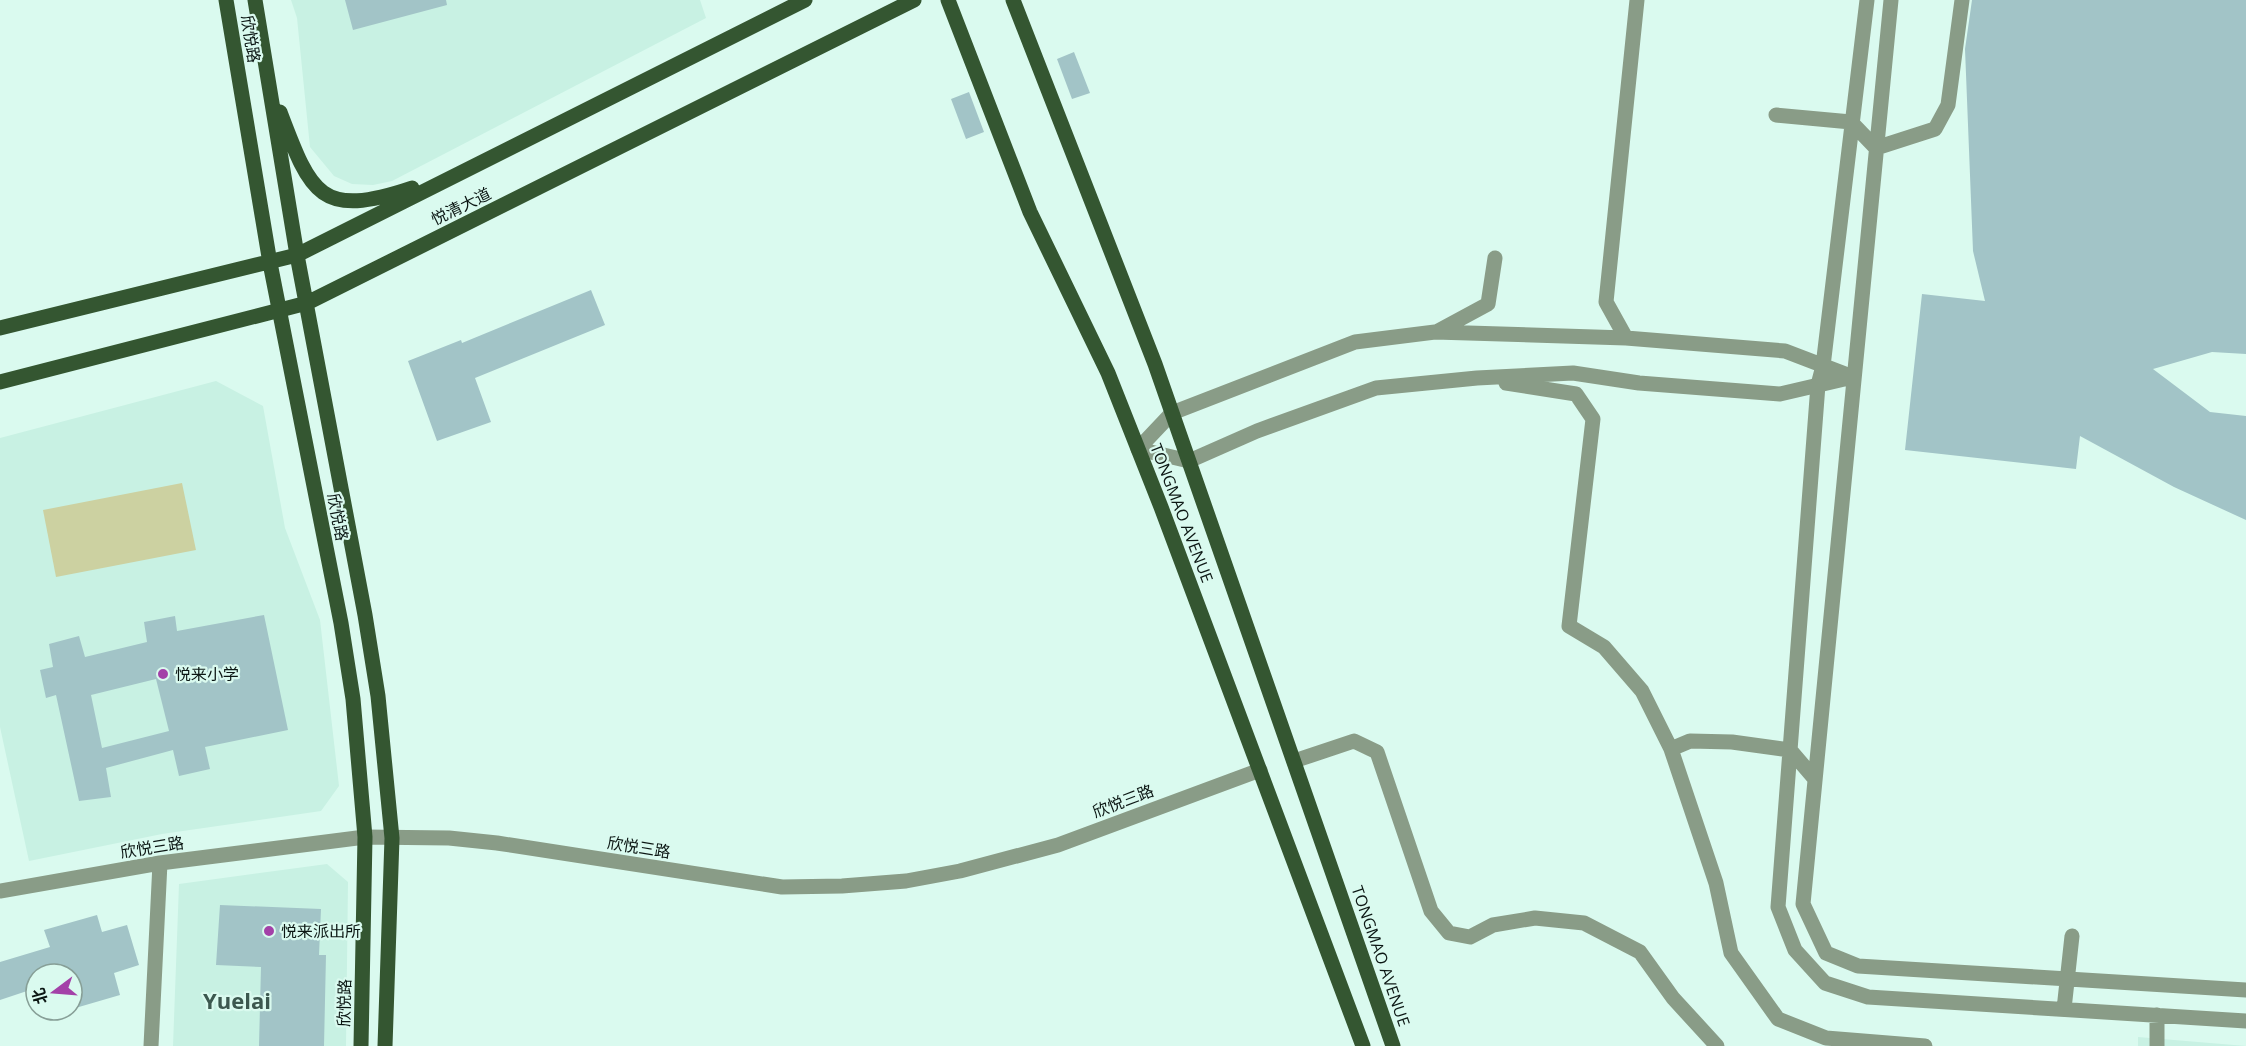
<svg xmlns="http://www.w3.org/2000/svg" width="2246" height="1046" viewBox="0 0 2246 1046" font-family="'Open Sans','Noto Sans SC',sans-serif">
  <style>
    .built { fill: #c8f1e3 }
    .grass { fill: #ccd1a1 }
    .building { fill: #a2c4c7; fill-rule: evenodd }
    .lines { fill: none; stroke-linecap: round; stroke-linejoin: round }
    .minor { stroke: #899c87; stroke-width: 15 }
    .major { stroke: #345631; stroke-width: 15 }
    .poi-dot { fill: #a341a8; stroke: #dafaef; stroke-width: 2 }
    .labels { text-anchor: middle; dominant-baseline: central; stroke-width: 4.5; stroke-linejoin: round; paint-order: stroke }
    .street-label { font-size: 16px; fill: #0b1613; stroke: #dafaef }
    .poi-label { font-size: 16px; fill: #0b1613; stroke: #dafaef; text-anchor: start }
    .district-label { font-size: 22px; font-weight: bold; fill: #3c584f; stroke: #dafaef }
  </style>
  <rect width="100%" height="100%" fill="#dafaef"/>
  <path class="built" d="M 291,0 L 700,0 L 706,18 L 392,181 L 373,185 L 352,184 L 334,176 L 310,147 L 297,18 Z
    M 216,381 L 263,406 L 285,528 L 320,620 L 339,786 L 321,811 L 162,834 L 29,861 L 0,727 L 0,438 Z
    M 327,864 L 348,882 L 346,1046 L 173,1046 L 179,884 Z
    M 2138,1037 L 2246,1046 L 2138,1046 Z"/>
  <path class="grass" d="M 182,483 L 196,550 L 56,577 L 43,510 Z"/>
  <path class="building" d="M 345,0 L 446,0 L 447,5 L 353,30 Z
    M 1972,0 L 2246,0 L 2246,354 L 2212,352 L 2153,369 L 2210,412 L 2246,416 L 2246,520 L 2174,487 L 2080,436 L 2076,469 L 1905,450 L 1922,294 L 1985,301 L 1973,251 L 1965,49 Z
    M 1074,52 L 1090,93 L 1072,99 L 1057,59 Z
    M 969,92 L 984,132 L 966,139 L 951,99 Z
    M 591,290 L 605,325 L 475,378 L 491,422 L 437,441 L 408,361 L 461,340 L 462,343 Z
    M 264,615 L 288,730 L 205,747 L 210,769 L 179,776 L 173,750 L 106,768 L 111,797 L 79,801 L 56,695 L 46,698 L 40,670 L 53,667 L 49,644 L 79,636 L 85,657 L 147,642 L 144,622 L 175,616 L 177,631 ZM 156,679 L 169,731 L 102,748 L 91,695 Z
    M 220,905 L 321,909 L 319,955 L 326,955 L 324,1046 L 259,1046 L 261,967 L 216,965 Z
    M 97,915 L 102,932 L 127,925 L 139,965 L 114,973 L 120,995 L 72,1009 L 72,974 L 36,974 L 36,988 L 0,1000 L 0,962 L 50,947 L 44,930 Z"/>
  <g class="lines">
    <path class="minor" d="M 1867,0 L 1823,366 L 1818,385 L 1778,907 L 1795,950 L 1825,983 L 1868,997 L 2246,1021
      M 1891,0 L 1803,904 L 1826,953 L 1858,966 L 2246,990
      M 1776,115 L 1851,122 L 1876,148 L 1935,129 L 1948,105 L 1962,0
      M 1438,331 L 1488,304 L 1495,258
      M 1435,332 L 1626,338 L 1785,351 L 1853,377 L 1780,394 L 1639,383 L 1573,373 L 1477,378 L 1376,388 L 1257,431 L 1189,461 L 1138,449 L 1172,413 L 1355,342 Z
      M 1626,338 L 1606,302 L 1637,0
      M 1506,383 L 1576,394 L 1593,419 L 1569,626 L 1604,647 L 1642,691 L 1671,749 L 1716,883 L 1731,953 L 1778,1019 L 1826,1038 L 1925,1046
      M 1671,749 L 1690,741 L 1732,742 L 1790,750 L 1815,779
      M 1294,761 L 1354,741 L 1377,752 L 1431,911 L 1449,933 L 1470,937 L 1493,925 L 1535,918 L 1584,923 L 1640,952 L 1673,998 L 1717,1046
      M 0,891 L 160,863 L 365,837 L 449,838 L 497,843 L 782,887 L 842,886 L 906,881 L 960,871 L 1058,845 L 1260,770
      M 2064,1009 L 2072,936
      M 2157,1015 L 2157,1046
      M 151,1046 L 160,863"/>
    <path class="major" d="M 226,0 L 270,263 L 341,623 L 353,699 L 365,837 L 361,1046
      M 255,0 L 297,255 L 365,615 L 378,696 L 392,838 L 385,1046
      M 948,0 L 1030,212 L 1108,373 L 1161,507 L 1363,1046
      M 1013,0 L 1155,364 L 1393,1046
      M 280,112 C 311,194 320,219 412,188
      M 0,328 L 297,255 L 805,0
      M 0,382 L 307,303 L 914,0"/>
  </g>
  <g class="poi-dot">
    <circle cx="163" cy="674" r="6"/>
    <circle cx="269" cy="931" r="6"/>
  </g>
  <g class="labels">
    <g class="street-label">
      <text transform="translate(251 39) rotate(81)">欣悦路</text>
      <text transform="translate(461 206) rotate(-26)">悦清大道</text>
      <text transform="translate(1182 513) rotate(69)">TONGMAO AVENUE</text>
      <text transform="translate(338 517) rotate(79)">欣悦路</text>
      <text transform="translate(1123 801) rotate(-21)">欣悦三路</text>
      <text transform="translate(152 847) rotate(-9)">欣悦三路</text>
      <text transform="translate(639 847) rotate(9)">欣悦三路</text>
      <text transform="translate(1381 956) rotate(71)">TONGMAO AVENUE</text>
      <text transform="translate(344 1003) rotate(-89)">欣悦路</text>
    </g>
    <g class="poi-label">
      <text x="175" y="674">悦来小学</text>
      <text x="281" y="931">悦来派出所</text>
    </g>
    <g class="district-label">
      <text x="237" y="1000">Yuelai</text>
    </g>
  </g>
  <g transform="translate(54 992) rotate(254)"><circle r="28" fill="#dafaef" stroke="#879f97" stroke-width="1.5"/>
  <path d="M0-4.5L10 22L0 15L-10 22Z" fill="#a341a8"/>
  <text y="-9" font-size="16" font-weight="bold" text-anchor="middle" fill="#0b1613">北</text>
  </g>
</svg>
